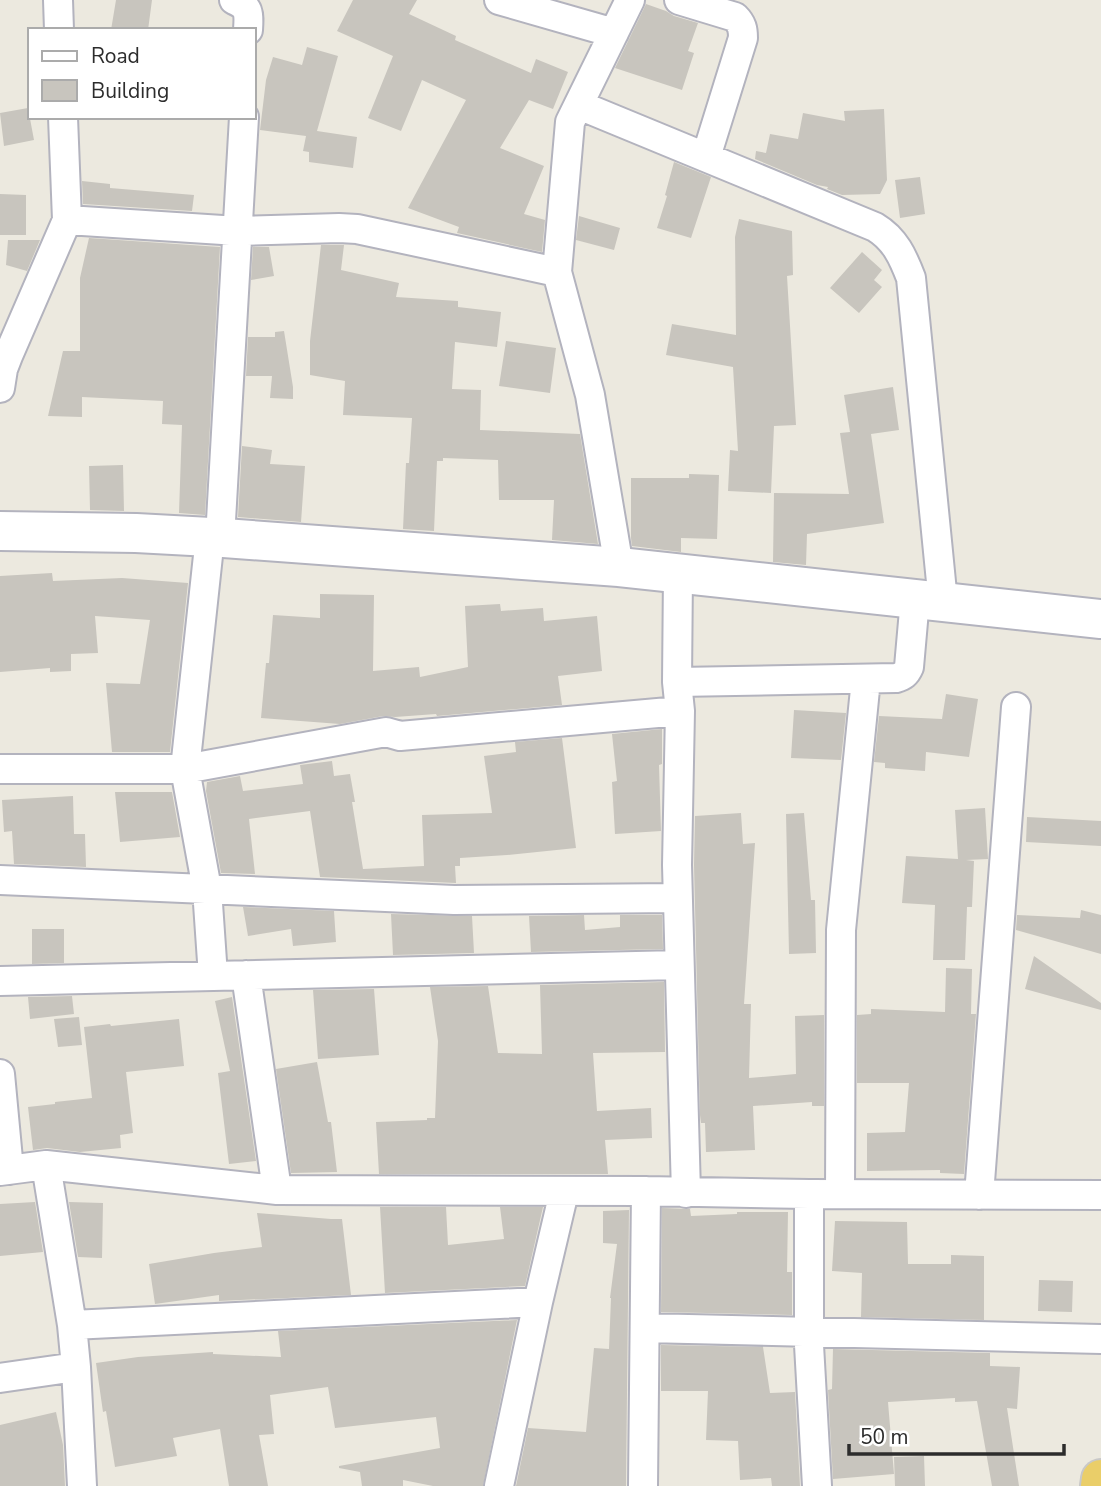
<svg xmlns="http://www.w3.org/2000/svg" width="1101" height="1486" viewBox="0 0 1101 1486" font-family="'Nunito Sans',sans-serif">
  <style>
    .building { fill: #c8c5be }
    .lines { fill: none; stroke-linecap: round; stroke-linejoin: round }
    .minor-casing { stroke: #b3b3be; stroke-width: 32 }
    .secondary-casing { stroke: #b3b3be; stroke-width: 42 }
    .trunk-casing { stroke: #c8c8c8; stroke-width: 42 }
    .minor { stroke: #fff; stroke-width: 28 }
    .secondary { stroke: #fff; stroke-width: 38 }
    .trunk { stroke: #eace69; stroke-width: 38 }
  </style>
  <rect width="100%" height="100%" fill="#ece9df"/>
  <path class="building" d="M 116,0 L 152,0 L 148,30 L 111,30 Z
    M 353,0 L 417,0 L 409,14 L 456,36 L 455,40 L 531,73 L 536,59 L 568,72 L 553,109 L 529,100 L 500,148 L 544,166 L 524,214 L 545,220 L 542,252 L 457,233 L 459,227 L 408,208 L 466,100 L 422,80 L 401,131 L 368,118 L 393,56 L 337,31 Z
    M 646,4 L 666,11 L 674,16 L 698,23 L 688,51 L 694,53 L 682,90 L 615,68 Z
    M 307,47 L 338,56 L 317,131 L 357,137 L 353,168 L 309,162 L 309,152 L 303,151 L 306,136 L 260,130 L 266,80 L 273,57 L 302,65 Z
    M 28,108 L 34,140 L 4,146 L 0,113 Z
    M 884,109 L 887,180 L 880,194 L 842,195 L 827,189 L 828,187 L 817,185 L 755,159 L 756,151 L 766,153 L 770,134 L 798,139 L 803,113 L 845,121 L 844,111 Z
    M 674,162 L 711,177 L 691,238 L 657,228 L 667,196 L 665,195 Z
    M 920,177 L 925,214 L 900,218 L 895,180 Z
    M 82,181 L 110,184 L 110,188 L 194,195 L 192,211 L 83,204 Z
    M 0,194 L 26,195 L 26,235 L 0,235 Z
    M 579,216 L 620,228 L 614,250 L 576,240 Z
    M 739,219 L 792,231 L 793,275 L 787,276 L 796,425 L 774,426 L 771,493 L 728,491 L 730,450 L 738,451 L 733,367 L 666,355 L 672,324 L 736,335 L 735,237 Z
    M 89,238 L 220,247 L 205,515 L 179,513 L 182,425 L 162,424 L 163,401 L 82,397 L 82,417 L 48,416 L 63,351 L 80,351 L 80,278 Z
    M 8,240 L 40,240 L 27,271 L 6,265 Z
    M 321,245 L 344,245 L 341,270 L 399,283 L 396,297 L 458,301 L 458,307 L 501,312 L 497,347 L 455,342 L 452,389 L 481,390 L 480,430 L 580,434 L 598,544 L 552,540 L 554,500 L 499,500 L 498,460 L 443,458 L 443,461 L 437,461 L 434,531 L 403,529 L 406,463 L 409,463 L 412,418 L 343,415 L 345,381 L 310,375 L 310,341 Z
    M 253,247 L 269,247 L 274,276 L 251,280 Z
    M 862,252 L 882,270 L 874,280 L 882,287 L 859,313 L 830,288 Z
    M 284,331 L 293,387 L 293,399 L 270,398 L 272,376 L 246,376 L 248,337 L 275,337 L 275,332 Z
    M 506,341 L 556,348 L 550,393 L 499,386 Z
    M 893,387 L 899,430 L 871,434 L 884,523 L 807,534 L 806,565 L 773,562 L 774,493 L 849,494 L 840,433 L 850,432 L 844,395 Z
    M 242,446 L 272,450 L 270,464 L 305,466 L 301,522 L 238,517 Z
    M 123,465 L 124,511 L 90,510 L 89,466 Z
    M 689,474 L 719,475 L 717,539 L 681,538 L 681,552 L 632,546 L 631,538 L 631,478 L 689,478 Z
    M 52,573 L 53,581 L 122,578 L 188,583 L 170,752 L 112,752 L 106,683 L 140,684 L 150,620 L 95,616 L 98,653 L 71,654 L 71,671 L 50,672 L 50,668 L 0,672 L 0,576 Z
    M 320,594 L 374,595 L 373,671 L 419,667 L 420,677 L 468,667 L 465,606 L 500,604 L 501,611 L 543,608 L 544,621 L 597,616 L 602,671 L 558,676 L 562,705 L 437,716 L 436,714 L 395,717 L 383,716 L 340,724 L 261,718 L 266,663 L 269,663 L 273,615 L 320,618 Z
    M 946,694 L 978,699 L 969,757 L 926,752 L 925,771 L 885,768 L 885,763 L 874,762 L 879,716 L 942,719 Z
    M 794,710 L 846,713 L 841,760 L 791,758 Z
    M 662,729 L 662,764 L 659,765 L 661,831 L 615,834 L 612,782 L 617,781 L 612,734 Z
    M 562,738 L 576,848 L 507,855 L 460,858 L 460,866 L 455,866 L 456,883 L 320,877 L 310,811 L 249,819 L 255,874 L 221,873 L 206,791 L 207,782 L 240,776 L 243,791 L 303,784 L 300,765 L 332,761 L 334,776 L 350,774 L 355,802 L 352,802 L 363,869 L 424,866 L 422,815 L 492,813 L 484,756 L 516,752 L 515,742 Z
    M 115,792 L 172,792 L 180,837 L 120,842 Z
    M 73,796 L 74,834 L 85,834 L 86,867 L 14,864 L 12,831 L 4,832 L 2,800 Z
    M 985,808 L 988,859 L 966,860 L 974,861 L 972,907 L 967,907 L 965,960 L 933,960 L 935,905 L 902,903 L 906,856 L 958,859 L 955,810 Z
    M 741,813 L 743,844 L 755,843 L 744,1004 L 751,1004 L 749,1078 L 796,1074 L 795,1016 L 824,1015 L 824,1106 L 812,1106 L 812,1102 L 753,1106 L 755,1150 L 706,1152 L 705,1123 L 701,1123 L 700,1115 L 694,865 L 695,816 Z
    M 804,813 L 811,900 L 815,900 L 816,953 L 789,954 L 786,814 Z
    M 1027,817 L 1101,821 L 1101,846 L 1026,842 Z
    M 243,907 L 334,911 L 336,942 L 293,946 L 291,929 L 248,936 Z
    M 1081,910 L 1101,915 L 1101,954 L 1016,930 L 1017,915 L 1080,918 Z
    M 391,914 L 472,916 L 474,953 L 393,955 Z
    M 584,915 L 585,930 L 620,927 L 620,915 L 662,915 L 663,949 L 531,952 L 529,916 Z
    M 32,929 L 64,929 L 64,963 L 32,964 Z
    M 1034,956 L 1101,1003 L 1101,1010 L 1025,989 Z
    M 946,968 L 972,969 L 971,1014 L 976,1014 L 964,1174 L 940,1173 L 940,1170 L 867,1171 L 867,1133 L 905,1132 L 909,1083 L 857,1083 L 857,1015 L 871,1014 L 871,1009 L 945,1012 Z
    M 664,982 L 665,1052 L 593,1053 L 597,1111 L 651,1108 L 652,1138 L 605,1140 L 608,1174 L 379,1174 L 376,1122 L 427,1120 L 427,1118 L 435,1118 L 438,1041 L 430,987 L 488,986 L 498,1053 L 542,1054 L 540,985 Z
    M 374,989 L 379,1055 L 318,1059 L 313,990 Z
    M 72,996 L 74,1014 L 30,1019 L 28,997 Z
    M 232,997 L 256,1161 L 229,1164 L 218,1073 L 230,1071 L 215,1001 Z
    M 79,1017 L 82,1045 L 58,1047 L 54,1019 Z
    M 179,1019 L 184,1066 L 126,1072 L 133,1133 L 120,1135 L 121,1148 L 80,1152 L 47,1148 L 33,1150 L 28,1107 L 55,1104 L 55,1102 L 92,1098 L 84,1027 L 110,1024 L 111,1026 Z
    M 317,1062 L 328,1122 L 331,1122 L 337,1172 L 291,1173 L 276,1069 Z
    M 35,1202 L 43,1252 L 0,1256 L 0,1204 Z
    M 69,1202 L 103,1203 L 102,1258 L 78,1257 Z
    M 380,1207 L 446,1207 L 448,1245 L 504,1239 L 500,1207 L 543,1207 L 525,1286 L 385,1293 Z
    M 662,1208 L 690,1209 L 691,1216 L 737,1214 L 737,1212 L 788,1212 L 787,1272 L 792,1272 L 792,1315 L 661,1312 Z
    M 629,1210 L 626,1486 L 516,1486 L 528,1428 L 586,1432 L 594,1348 L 609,1349 L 611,1298 L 610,1298 L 617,1244 L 603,1243 L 603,1211 Z
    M 257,1213 L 331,1219 L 342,1219 L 351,1295 L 219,1301 L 219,1295 L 155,1304 L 149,1264 L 214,1253 L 262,1247 Z
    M 835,1221 L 907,1222 L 908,1264 L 951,1264 L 951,1255 L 984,1256 L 984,1320 L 861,1317 L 862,1273 L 832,1271 Z
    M 1039,1280 L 1073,1281 L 1072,1312 L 1038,1311 Z
    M 517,1320 L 483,1486 L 433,1486 L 403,1480 L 403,1486 L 362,1486 L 360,1472 L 339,1468 L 339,1466 L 440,1448 L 436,1417 L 335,1428 L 328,1387 L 270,1395 L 274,1434 L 259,1435 L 268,1486 L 229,1486 L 220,1429 L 173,1438 L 177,1456 L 115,1467 L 106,1411 L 103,1412 L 96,1363 L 138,1357 L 213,1352 L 213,1354 L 281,1357 L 278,1331 Z
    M 661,1345 L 763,1347 L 770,1393 L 795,1392 L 800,1486 L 772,1486 L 771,1478 L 740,1480 L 738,1441 L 706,1440 L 708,1391 L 661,1391 Z
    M 833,1349 L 990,1353 L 990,1366 L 1020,1367 L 1017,1409 L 1007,1408 L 1019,1486 L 992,1486 L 977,1401 L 955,1402 L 955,1398 L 888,1402 L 894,1474 L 833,1479 L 828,1390 L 832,1389 Z
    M 56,1412 L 63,1445 L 65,1486 L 0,1486 L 0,1425 Z
    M 924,1456 L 925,1486 L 895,1486 L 894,1457 Z"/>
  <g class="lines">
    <defs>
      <path id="minor" d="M 58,0 L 59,30
        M 234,0 C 250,7 249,14 248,30
        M 499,0 L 614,33
        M 679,0 L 735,17 C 742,24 743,29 743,38 L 706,157
        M 579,105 L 875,227 C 895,239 903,257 911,278 L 943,602
        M 67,220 L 238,231 L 339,228 L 357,229 L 557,272
        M 0,388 L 3,369 L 8,356 L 67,220 L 63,117
        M 210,537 L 185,769 L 207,889 L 213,976
        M 220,538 L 244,117
        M 619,567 L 590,395 L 557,272 L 570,122 L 630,0
        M 678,573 L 677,682 L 680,711 L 677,865 L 686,1193
        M 677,682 L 896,678 C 903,676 906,674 909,667 L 915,599
        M 0,769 L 185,769 L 386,732 L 400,736 L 680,711
        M 0,880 L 454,900 L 677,898
        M 246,975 L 277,1190
        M 0,981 L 679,965
        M 0,1074 L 9,1170
        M 46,1165 L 72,1325 L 76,1367 L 82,1486
        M 0,1171 L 46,1165 L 277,1190 L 646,1191 L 809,1194 L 1101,1195
        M 809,1194 L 809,1345 L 817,1486
        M 840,1194 L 841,930 L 866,679
        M 979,1195 L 1016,707
        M 72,1325 L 538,1302
        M 645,1328 L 1101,1339
        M 0,1378 L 76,1367
        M 499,1486 L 538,1302 L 564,1192
        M 643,1486 L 646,1191"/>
      <path id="secondary" d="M 0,531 L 136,533 L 210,537 L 619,567 L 1101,619"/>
      <path id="trunk" d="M 1100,1486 L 1101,1479"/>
    </defs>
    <use href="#minor" class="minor-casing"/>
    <use href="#secondary" class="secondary-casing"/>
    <use href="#trunk" class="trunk-casing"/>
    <use href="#minor" class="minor"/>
    <use href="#secondary" class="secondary"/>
    <use href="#trunk" class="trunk"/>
  </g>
  <rect x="28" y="28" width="228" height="91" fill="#ffffff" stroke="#ababab" stroke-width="2"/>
  <rect x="42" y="51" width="35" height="10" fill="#ffffff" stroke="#ababab" stroke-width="2"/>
  <text x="91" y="63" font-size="21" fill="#2c2c2c">Road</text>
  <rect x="42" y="80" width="35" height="21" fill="#c8c5be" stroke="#ababab" stroke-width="2"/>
  <text x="91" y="98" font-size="21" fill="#2c2c2c">Building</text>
  <path d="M849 1444v10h215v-10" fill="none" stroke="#2c2c2c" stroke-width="3.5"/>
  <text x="860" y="1444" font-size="21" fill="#2c2c2c" stroke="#ffffff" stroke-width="5" paint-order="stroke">50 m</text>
</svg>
